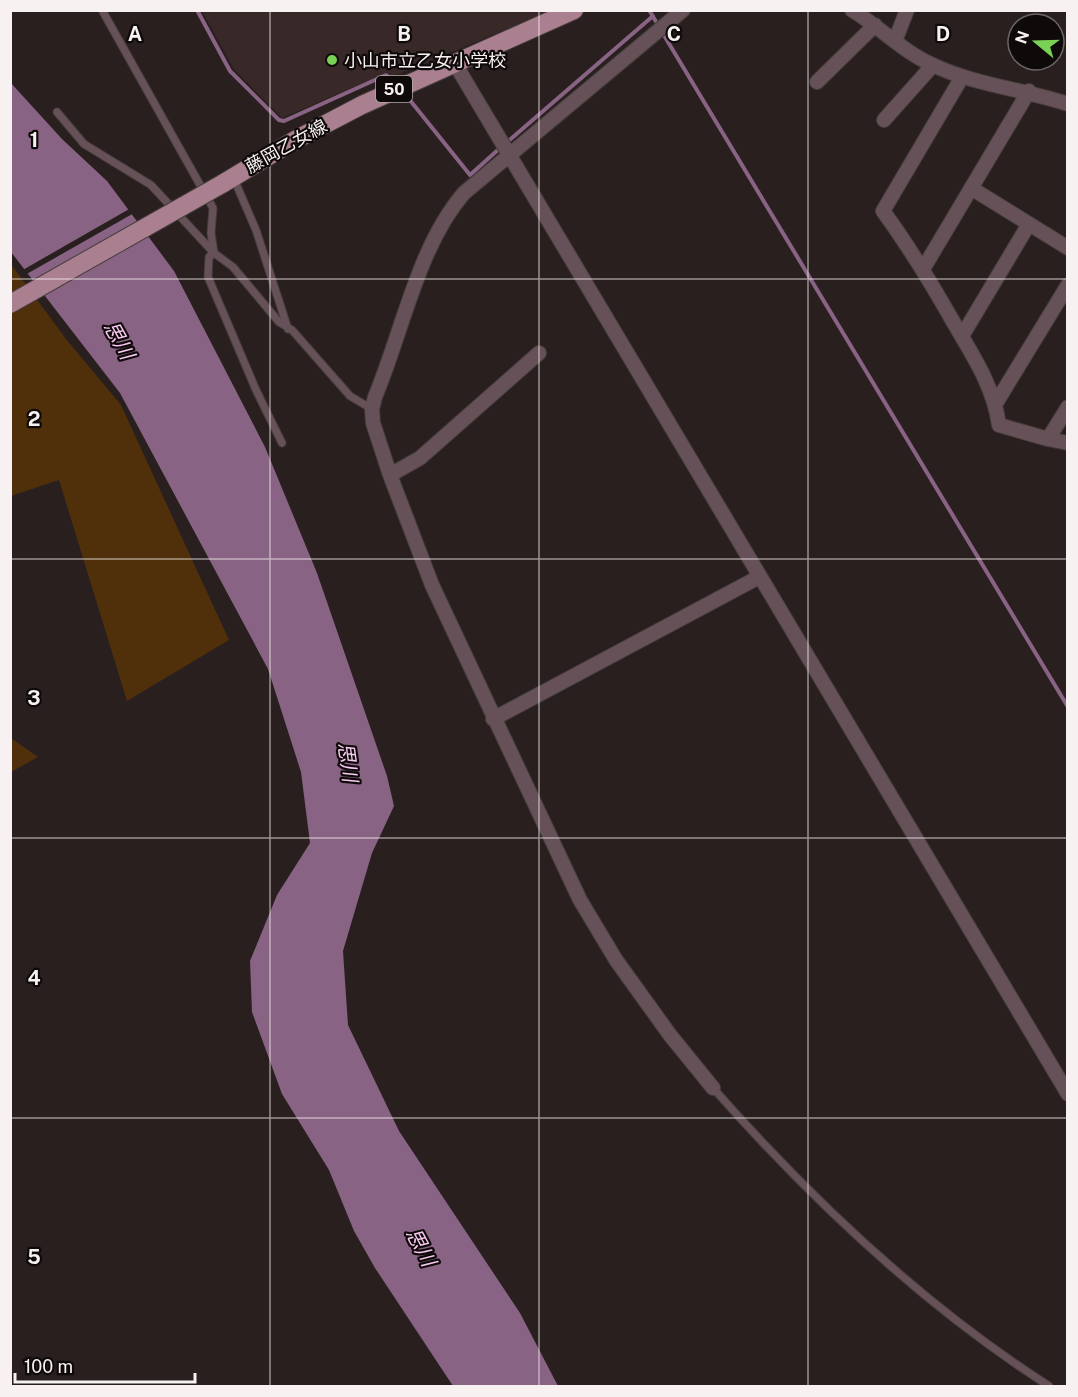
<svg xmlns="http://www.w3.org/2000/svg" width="1078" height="1397" viewBox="0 0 1078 1397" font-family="'Public Sans','Noto Sans JP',sans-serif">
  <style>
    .built { fill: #392828 }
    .green { fill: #4f300b }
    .water { fill: #886383 }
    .pier { fill: #291f1f }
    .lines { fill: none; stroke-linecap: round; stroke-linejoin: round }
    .stream { stroke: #886383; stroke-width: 4 }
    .service-casing { stroke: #463c3c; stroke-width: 9 }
    .minor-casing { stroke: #463c3c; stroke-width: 16 }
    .primary-casing { stroke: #463c3c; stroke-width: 20 }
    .service { stroke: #665159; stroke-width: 7 }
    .minor { stroke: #665159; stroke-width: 14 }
    .primary { stroke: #aa7f8f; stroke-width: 18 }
    .primary-bridge-casing { stroke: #463c3c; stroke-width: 20; stroke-linecap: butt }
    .primary-bridge { stroke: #aa7f8f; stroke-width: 18 }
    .grid { fill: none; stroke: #f8f1f1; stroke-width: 1.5; stroke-opacity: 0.55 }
    .poi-dot { fill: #7ad156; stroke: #0f0a0a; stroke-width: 2 }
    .labels { text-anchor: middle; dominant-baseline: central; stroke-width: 4.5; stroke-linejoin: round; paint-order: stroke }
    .shield { fill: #0f0a0a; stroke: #b2acac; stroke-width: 1.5 }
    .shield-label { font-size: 16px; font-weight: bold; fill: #f8f1f1 }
    .poi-label { font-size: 18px; fill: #f8f1f1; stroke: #0f0a0a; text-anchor: start }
    .street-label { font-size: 18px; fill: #f8f1f1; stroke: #0f0a0a }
    .water-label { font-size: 20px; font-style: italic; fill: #f9c9f3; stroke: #0f0a0a }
    .grid-label { font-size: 20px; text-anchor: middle; font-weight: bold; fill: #f8f1f1; stroke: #0f0a0a; stroke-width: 4.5; stroke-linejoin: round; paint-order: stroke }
  </style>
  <rect width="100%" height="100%" fill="#291f1f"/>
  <path class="built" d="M 202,11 L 550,11 L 392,77 L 387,73 L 282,118 L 234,69 Z"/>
  <path class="green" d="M 10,263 L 66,339 L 121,405 L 229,640 L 127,701 L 59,480 L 11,496 Z
    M 11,738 L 38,757 L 11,772 Z"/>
  <path class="water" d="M 10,82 L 62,139 L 107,181 L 174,271 L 265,447 L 317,573 L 387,776 L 394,806 L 372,853 L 343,951 L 348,1025 L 399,1131 L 520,1313 L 558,1386 L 453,1386 L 375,1268 L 354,1231 L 329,1170 L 282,1094 L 252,1012 L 250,961 L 277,895 L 310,843 L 301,772 L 268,669 L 120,393 L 11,252 Z"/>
  <path class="pier" d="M 131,208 L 134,213 L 25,275 L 21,271 Z"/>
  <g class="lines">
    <path class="stream" d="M 197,10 L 230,71 L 279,120 L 284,121 L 386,75 L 391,79
      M 649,10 L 658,25
      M 662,32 L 1068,707
      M 409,99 L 470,175 L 500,148
      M 506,143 L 653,16"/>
    <defs>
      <path id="service" d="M 102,10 L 213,208 L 211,233 L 214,253
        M 57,112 L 84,144 L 151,185 L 214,253
        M 234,179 L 256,230 L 288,329
        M 282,443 L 256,390 L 208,277 L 209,257 L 214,253 L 233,267 L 279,322 L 292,330 L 350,396 L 372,409
        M 713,1088 C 811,1199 924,1306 1049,1386"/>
      <path id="minor" d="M 683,10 L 464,193 C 418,246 402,333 375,397 L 372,409 L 373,423 L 390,475 L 432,585 L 580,900 L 616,960 L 670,1035 L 713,1088
        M 852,10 C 880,27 903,52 933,65 C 975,85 1023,89 1068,104
        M 895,41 L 907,10
        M 454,62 L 1068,1094
        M 962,77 L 883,211 C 910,248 933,286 955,325 C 974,357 994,388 999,425 L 1048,439 L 1068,407
        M 817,82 L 875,25
        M 884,120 L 933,65
        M 971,188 L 1068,248
        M 923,269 L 1029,91
        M 962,336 L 1029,224
        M 996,403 L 1068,285
        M 1048,439 L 1068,443
        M 390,475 L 420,458 L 539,353
        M 493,719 L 759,577"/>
      <path id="primary" d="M 222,184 L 297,139 L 362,105 L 574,10"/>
    </defs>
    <use href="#service" class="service-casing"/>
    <use href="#minor" class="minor-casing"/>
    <use href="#primary" class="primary-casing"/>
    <use href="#service" class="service"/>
    <use href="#minor" class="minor"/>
    <use href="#primary" class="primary"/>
    <defs>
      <path id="primary-bridge" d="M 10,304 L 222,184"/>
    </defs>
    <use href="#primary-bridge" class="primary-bridge-casing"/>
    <use href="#primary-bridge" class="primary-bridge"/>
  </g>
  <path class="grid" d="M 270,10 L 270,1386M 539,10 L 539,1386M 808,10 L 808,1386M 10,279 L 1068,279M 10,559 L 1068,559M 10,838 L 1068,838M 10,1118 L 1068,1118"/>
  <circle class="poi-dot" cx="332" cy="60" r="6"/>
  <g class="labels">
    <rect class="shield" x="376" y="76" width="36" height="26" rx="4.5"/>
    <g class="shield-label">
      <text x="394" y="89">50</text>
    </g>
    <g class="poi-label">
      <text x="344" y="60">小山市立乙女小学校</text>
    </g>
    <g class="street-label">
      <text transform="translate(286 146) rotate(-29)">藤岡乙女線</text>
    </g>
    <g class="water-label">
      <text transform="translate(119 340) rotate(61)">思川</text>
      <text transform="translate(348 762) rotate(82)">思川</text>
      <text transform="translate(421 1247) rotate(62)">思川</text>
    </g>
  </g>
  <g class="grid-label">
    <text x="135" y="41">A</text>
    <text x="404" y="41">B</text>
    <text x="674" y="41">C</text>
    <text x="943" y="41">D</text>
    <text x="34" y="147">1</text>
    <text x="34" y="426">2</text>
    <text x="34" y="705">3</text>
    <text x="34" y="985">4</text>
    <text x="34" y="1264">5</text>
  </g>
  <rect width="1078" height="1397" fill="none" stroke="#f8f1f1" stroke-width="24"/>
  <g transform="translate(1036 42) rotate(289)"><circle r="28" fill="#0f0a0a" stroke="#6c6666" stroke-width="1.5"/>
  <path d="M0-4.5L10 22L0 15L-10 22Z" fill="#7ad156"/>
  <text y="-9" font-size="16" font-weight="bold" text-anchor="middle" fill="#f8f1f1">N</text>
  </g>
  <path d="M15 1373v9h180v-9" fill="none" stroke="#f8f1f1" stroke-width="3"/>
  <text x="24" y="1373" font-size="18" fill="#f8f1f1" stroke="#0f0a0a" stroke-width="4.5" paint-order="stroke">100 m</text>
</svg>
